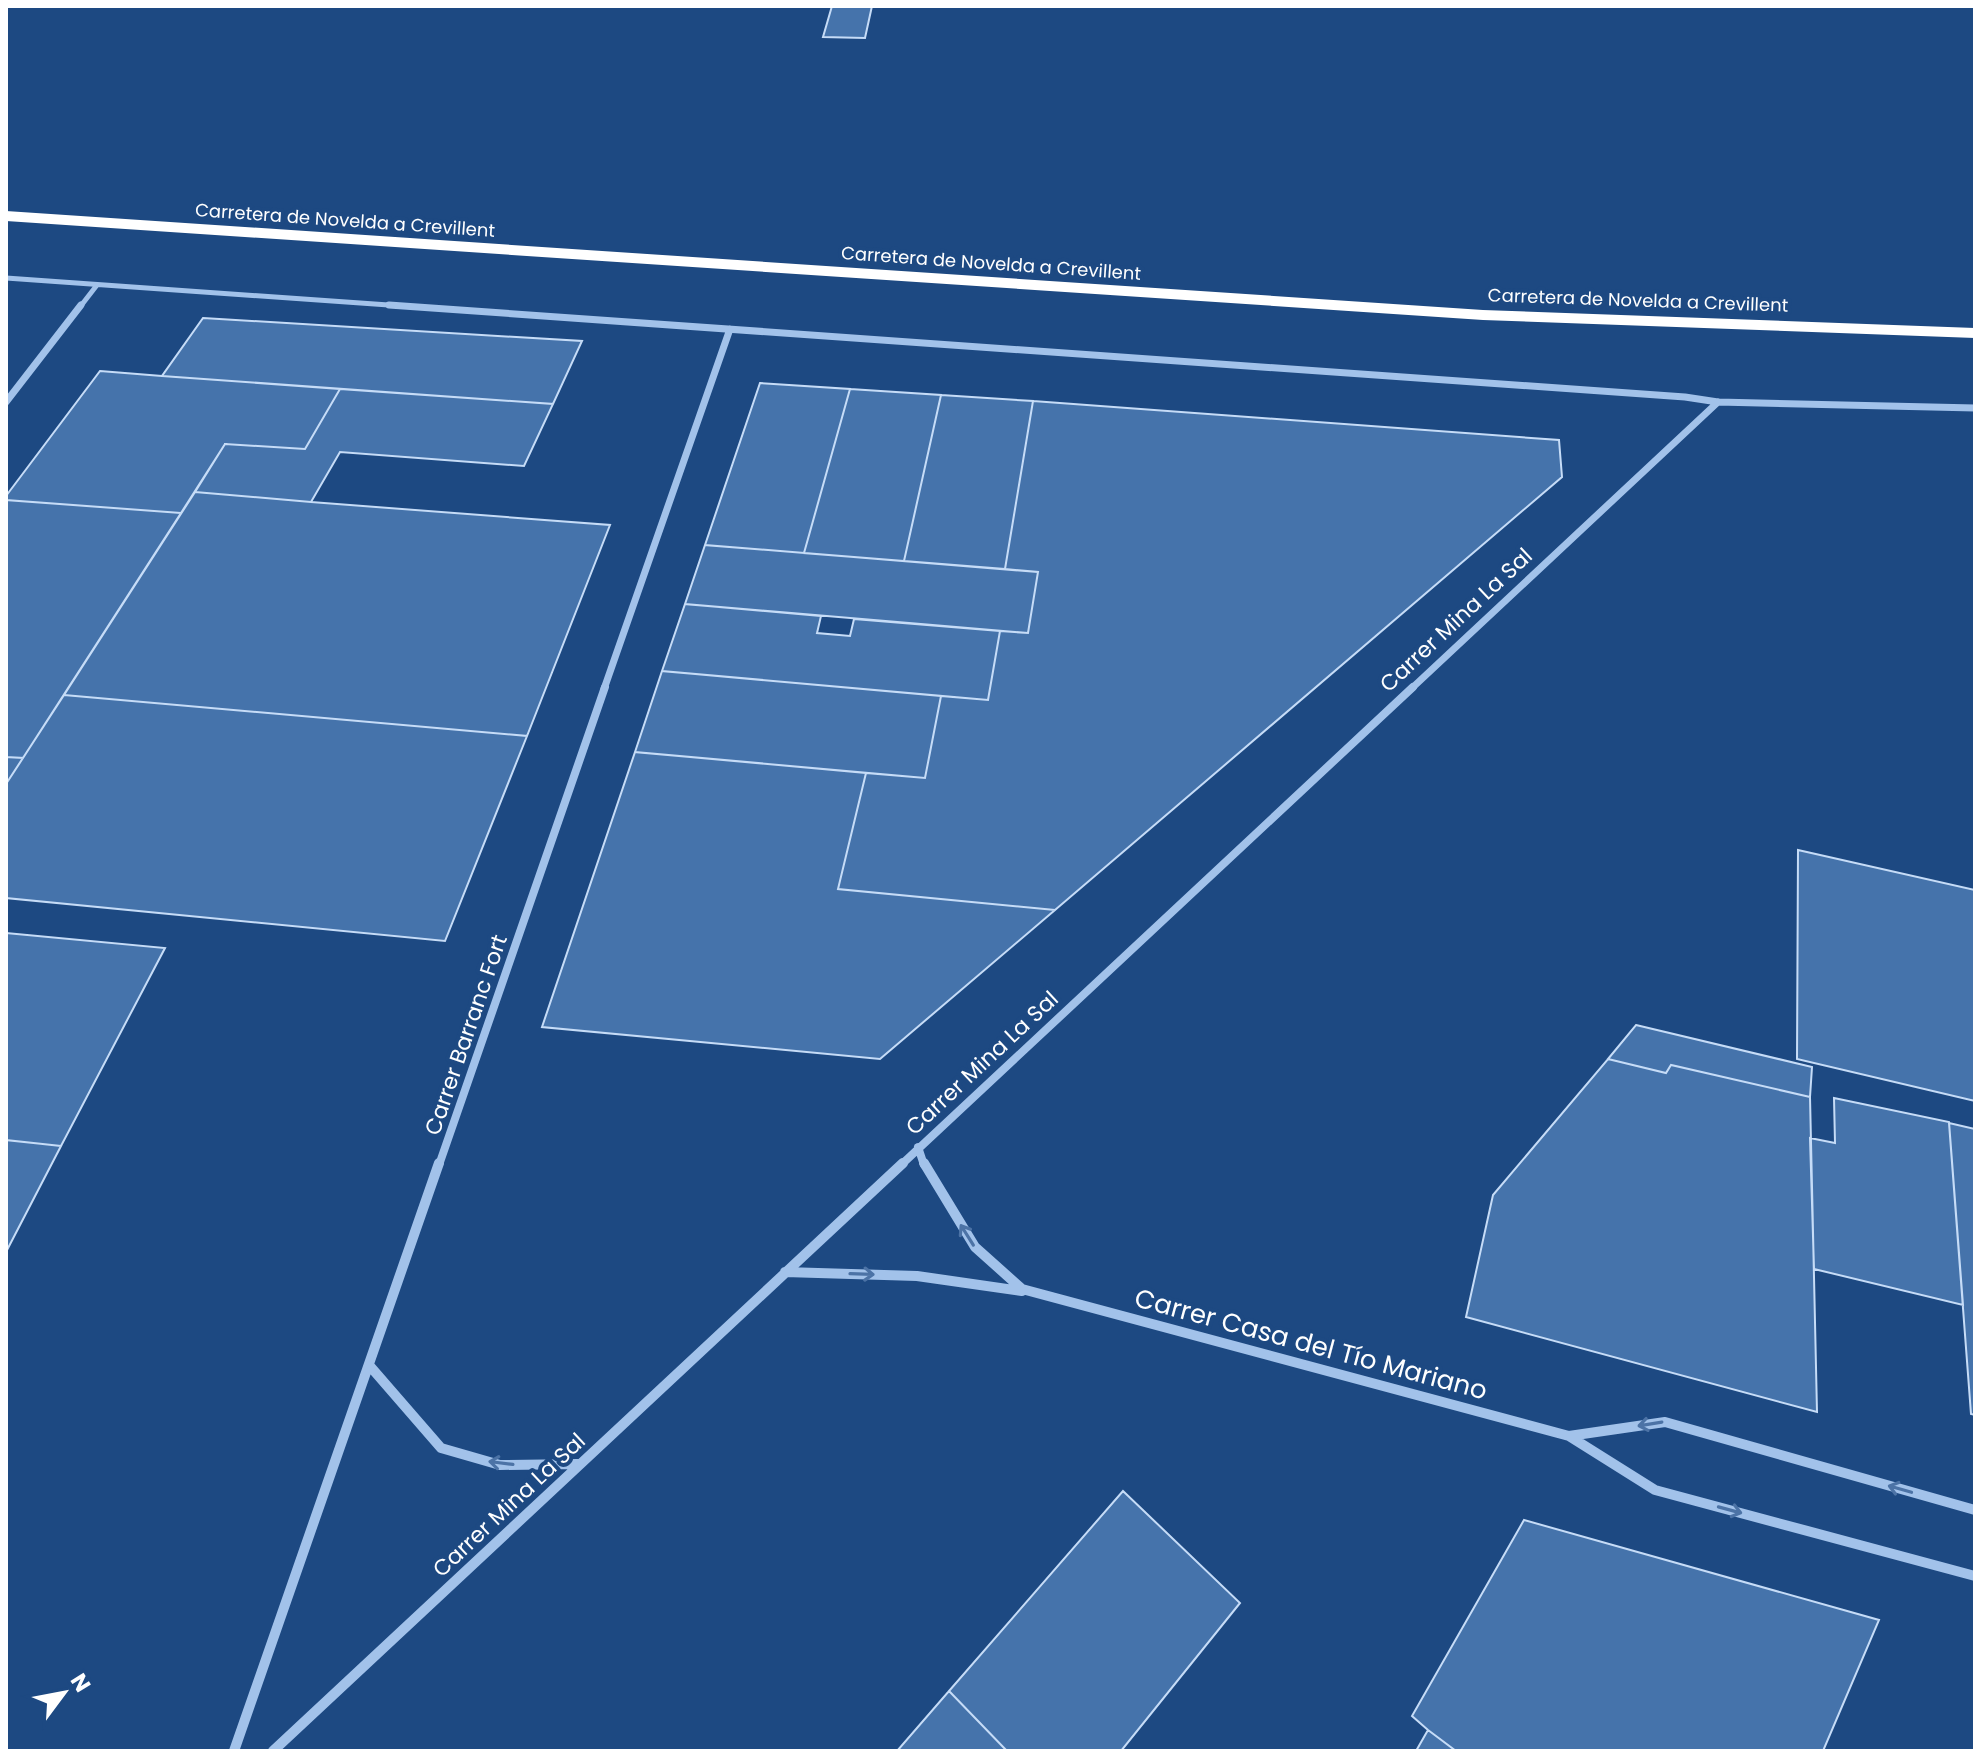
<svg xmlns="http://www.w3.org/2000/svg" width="1981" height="1757" viewBox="0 0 1981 1757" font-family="Poppins,sans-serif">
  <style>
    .building { fill: #4573ab; stroke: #c6dcf7; stroke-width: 2 }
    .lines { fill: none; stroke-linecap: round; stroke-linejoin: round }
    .street-far3 { stroke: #a2c2ea; stroke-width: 5 }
    .street-far2 { stroke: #a2c2ea; stroke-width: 7 }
    .street-far1 { stroke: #a2c2ea; stroke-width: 8 }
    .street { stroke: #a2c2ea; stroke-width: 10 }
    .highway { fill: #fff; fill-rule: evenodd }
    .oneway { stroke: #4c73a6 }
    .labels { text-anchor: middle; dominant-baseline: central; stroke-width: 8; stroke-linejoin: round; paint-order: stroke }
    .far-street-label { font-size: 18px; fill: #fff; stroke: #1d4982 }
    .street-label { font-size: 22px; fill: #fff; stroke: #1d4982 }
    .near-street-label { font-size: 26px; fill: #fff; stroke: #1d4982 }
  </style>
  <rect width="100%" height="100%" fill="#1d4982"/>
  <path class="building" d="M 832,6 L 872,6 L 865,38 L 823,37 Z
    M 203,318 L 582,341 L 553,404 L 162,376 Z
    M 100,371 L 162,376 L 340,389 L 305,449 L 225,444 L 181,513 L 6,500 L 6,496 Z
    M 760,383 L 850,389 L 804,553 L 705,545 Z
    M 340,389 L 553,404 L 524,466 L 340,452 L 311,502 L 195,492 L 225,444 L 305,449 Z
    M 850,389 L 941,395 L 904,561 L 804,553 Z
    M 941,395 L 1033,401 L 1005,569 L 904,561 Z
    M 1033,401 L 1559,440 L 1562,477 L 1055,910 L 838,889 L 866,773 L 925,778 L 941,696 L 988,700 L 1000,631 L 1028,633 L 1038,572 L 1005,569 Z
    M 195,492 L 311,502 L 610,525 L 527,736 L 64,695 Z
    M 6,500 L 181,513 L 23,758 L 6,757 Z
    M 705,545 L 1038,572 L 1028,633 L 685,604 Z
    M 685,604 L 821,616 L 817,633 L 850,636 L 854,619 L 1000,631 L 988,700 L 662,671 Z
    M 662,671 L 941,696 L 925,778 L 635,752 Z
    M 64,695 L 527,736 L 445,941 L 6,898 L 6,784 Z
    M 635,752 L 866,773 L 838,889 L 1055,910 L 880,1059 L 542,1027 Z
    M 6,757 L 23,758 L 6,784 Z
    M 1798,850 L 1975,890 L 1975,1101 L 1797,1059 Z
    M 6,933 L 165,948 L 61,1146 L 6,1140 Z
    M 1636,1025 L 1812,1067 L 1810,1097 L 1671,1065 L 1666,1073 L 1608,1059 Z
    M 1608,1059 L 1666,1073 L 1671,1065 L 1810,1097 L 1817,1412 L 1466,1317 L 1493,1195 Z
    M 1834,1098 L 1949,1122 L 1963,1305 L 1814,1269 L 1810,1138 L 1835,1143 Z
    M 1949,1123 L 1975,1129 L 1975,1415 L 1971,1414 Z
    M 6,1140 L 61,1146 L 6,1252 Z
    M 1123,1491 L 1240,1603 L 1121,1751 L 1007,1751 L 949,1691 Z
    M 1524,1520 L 1879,1620 L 1823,1751 L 1456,1751 L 1428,1730 L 1412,1716 Z
    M 949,1691 L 1007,1751 L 897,1751 Z
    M 1428,1730 L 1456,1751 L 1416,1751 Z"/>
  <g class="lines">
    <path class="street-far3" d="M 6,278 L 417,307
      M 80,307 L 97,285"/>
    <path class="street-far2" d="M 389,305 L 1685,397 L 1718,402 L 1975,408
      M 6,402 L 81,305
      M 604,689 L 730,329
      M 1411,689 L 1718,402"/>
    <path class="street-far1" d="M 918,1147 L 924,1165
      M 439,1165 L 605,687
      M 901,1165 L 1413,687"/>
    <path class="street" d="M 924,1163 L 975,1247 L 1022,1289 L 1569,1436
      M 785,1272 L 917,1276 L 1022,1291
      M 369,1365 L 441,1448 L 500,1465 L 578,1464
      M 1975,1510 L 1665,1422 L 1569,1436 L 1655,1490 L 1975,1576
      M 234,1751 L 439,1163
      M 273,1751 L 903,1163"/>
    <path class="highway" d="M 6,211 L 1483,310 L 1975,328 L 1975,338 L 1483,320 L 6,221 Z"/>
  </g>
  <defs><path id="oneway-shaft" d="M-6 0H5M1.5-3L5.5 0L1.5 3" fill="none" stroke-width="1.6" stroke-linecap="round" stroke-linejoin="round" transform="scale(2)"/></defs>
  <g class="oneway">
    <use href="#oneway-shaft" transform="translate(967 1235) rotate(-122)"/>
    <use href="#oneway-shaft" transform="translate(862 1274) rotate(2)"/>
    <use href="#oneway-shaft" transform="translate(1650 1424) rotate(171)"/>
    <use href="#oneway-shaft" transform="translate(501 1463) rotate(-173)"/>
    <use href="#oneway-shaft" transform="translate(1900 1489) rotate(-164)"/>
    <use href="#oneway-shaft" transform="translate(1730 1510) rotate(15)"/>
  </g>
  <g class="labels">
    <g class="far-street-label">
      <text transform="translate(345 220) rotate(4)">Carretera de Novelda a Crevillent</text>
      <text transform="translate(991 263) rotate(4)">Carretera de Novelda a Crevillent</text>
      <text transform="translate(1638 300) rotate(2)">Carretera de Novelda a Crevillent</text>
    </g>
    <g class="street-label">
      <text transform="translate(1456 620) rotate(-43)">Carrer Mina La Sal</text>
      <text transform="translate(466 1035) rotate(-71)">Carrer Barranc Fort</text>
      <text transform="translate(982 1063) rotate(-43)">Carrer Mina La Sal</text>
      <text transform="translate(509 1505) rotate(-43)">Carrer Mina La Sal</text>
    </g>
    <g class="near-street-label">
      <text transform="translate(1311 1344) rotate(15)">Carrer Casa del Tío Mariano</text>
    </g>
  </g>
  <rect width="1981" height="1757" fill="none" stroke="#ffffff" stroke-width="16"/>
  <g transform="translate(64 1693) rotate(58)" stroke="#1d4982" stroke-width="6" paint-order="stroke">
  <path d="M0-6L14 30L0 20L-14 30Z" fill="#ffffff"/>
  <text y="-12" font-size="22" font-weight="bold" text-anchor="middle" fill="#ffffff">N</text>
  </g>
</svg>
